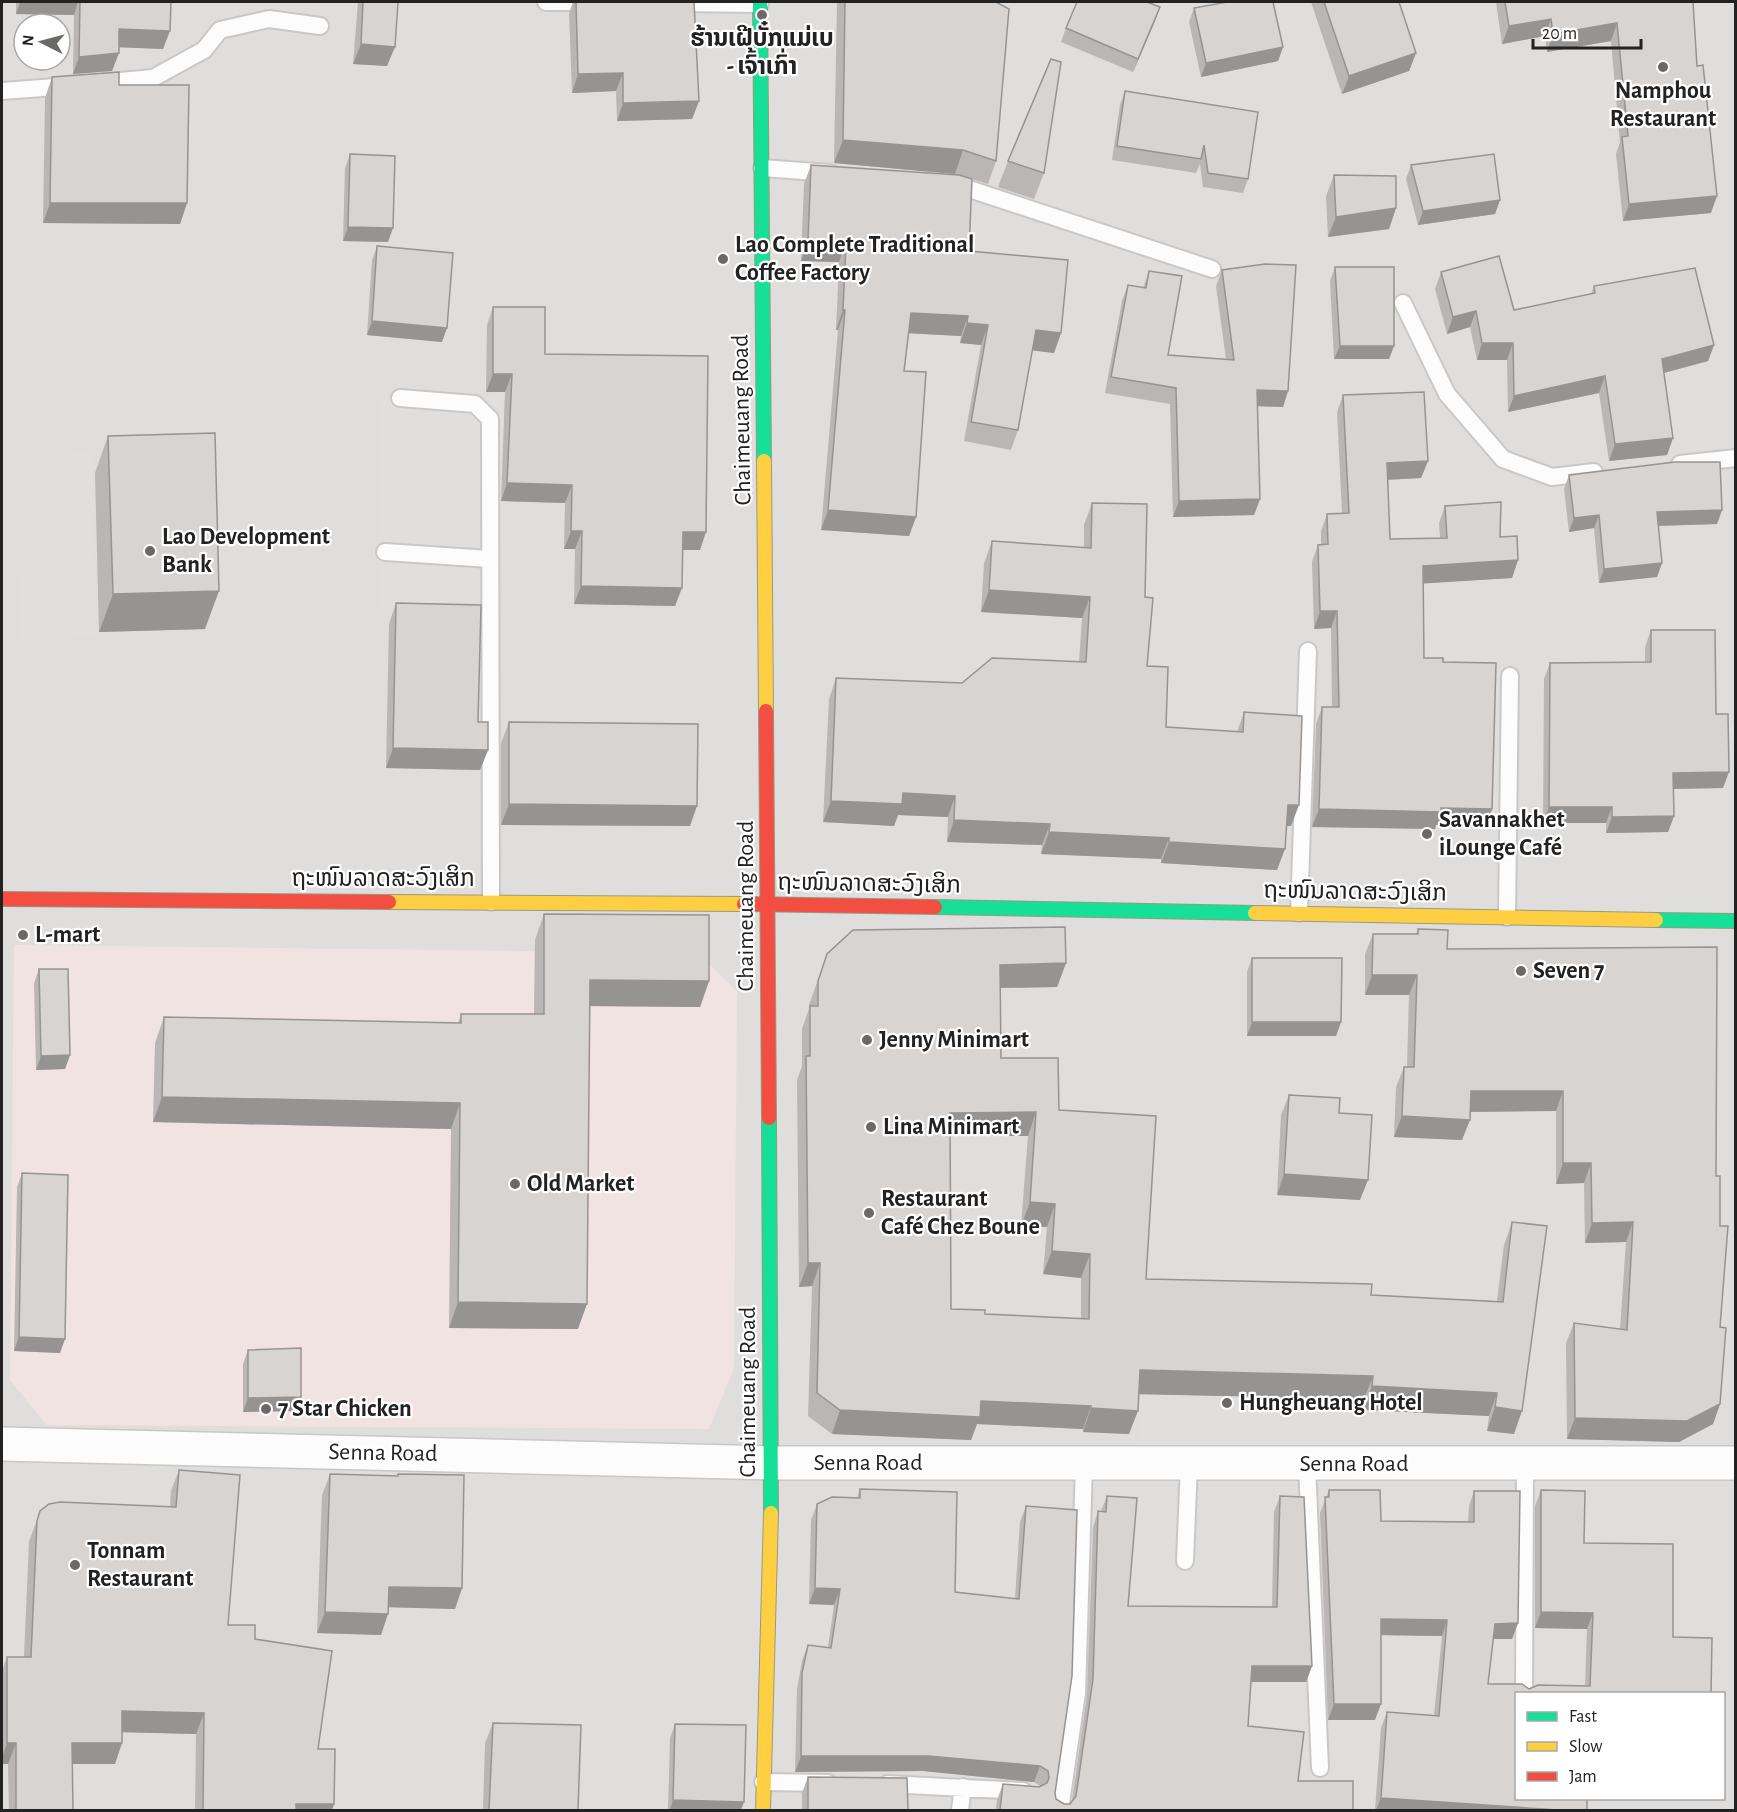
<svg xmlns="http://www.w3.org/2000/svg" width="1737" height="1812" viewBox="0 0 1737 1812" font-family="'Alegreya Sans','Noto Sans Lao',sans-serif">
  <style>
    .residential { fill: #dfdedc; fill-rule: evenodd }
    .commercial { fill: #f1e3e1 }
    .parking { fill: #e0dfde }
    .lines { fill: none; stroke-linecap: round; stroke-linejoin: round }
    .lane-casing { stroke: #c9c8c7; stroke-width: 20 }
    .street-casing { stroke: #c9c8c7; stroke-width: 36 }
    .fast-casing { stroke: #999a82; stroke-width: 16 }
    .slow-casing { stroke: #999a82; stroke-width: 16 }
    .jam-casing { stroke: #999a82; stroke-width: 16 }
    .lane { stroke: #fdfcfc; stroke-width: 16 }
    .street { stroke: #fdfcfc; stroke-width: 33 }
    .fast { stroke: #16e098; stroke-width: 14 }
    .slow { stroke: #ffcf43; stroke-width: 14 }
    .jam { stroke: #f24e42; stroke-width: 14 }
    .wall { fill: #b9b6b5; fill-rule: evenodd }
    .shaded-wall { fill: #969493 }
    .building { fill: #d7d4d2; stroke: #969493; stroke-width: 1.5; fill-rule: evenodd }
    .poi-dot { fill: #6a6968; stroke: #fff; stroke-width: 2 }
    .labels { text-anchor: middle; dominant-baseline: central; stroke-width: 4.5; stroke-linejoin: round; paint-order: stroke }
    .poi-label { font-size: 24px; font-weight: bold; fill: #222; stroke: #fff; text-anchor: start }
    .street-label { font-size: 24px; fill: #222; stroke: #fff }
  </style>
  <rect width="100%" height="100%" fill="#f0eeeb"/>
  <path class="residential" d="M 2,2 L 1735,2 L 1735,1810 L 2,1810 ZM 24,24 L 60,24 L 60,60 L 24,60 ZM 1516,1694 L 1724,1694 L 1724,1798 L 1516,1798 Z"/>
  <path class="commercial" d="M 14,945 L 697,953 L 737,991 L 734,1368 L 709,1429 L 47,1425 L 10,1380 Z"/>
  <path class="parking" d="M 380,396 L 500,396 L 498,608 L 379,608 Z
    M 91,453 L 97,637 L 20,639 L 14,455 Z
    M 1139,1399 L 1359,1401 L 1358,1450 L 1138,1449 Z"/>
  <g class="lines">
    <defs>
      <path id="lane" d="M 546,2 L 594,2
        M 673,3 L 760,4
        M 98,83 L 153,78 L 204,50 L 220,30 L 269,19 L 320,26
        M 2,91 L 69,86
        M 762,168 L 830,173
        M 951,183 L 1212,269
        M 1403,303 L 1447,394 L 1503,459 L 1552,477 L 1594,472
        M 400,398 L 475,404 L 490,419 L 491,902
        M 1680,464 L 1736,458
        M 385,552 L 490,559
        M 1299,913 L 1308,651
        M 1507,917 L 1510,676
        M 1307,1464 L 1320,1768
        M 1185,1561 L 1189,1464
        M 1524,1694 L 1525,1463
        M 763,1782 L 828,1783
        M 887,1784 L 1023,1791
        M 960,1810 L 963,1787
        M 1060,1810 L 1077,1693 L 1084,1464"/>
      <path id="street" d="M 2,1444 L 772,1463 L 1736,1463"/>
      <path id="fast" d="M 760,2 L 764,461
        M 935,907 L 1255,913
        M 1656,920 L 1736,921
        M 769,1118 L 771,1513"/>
      <path id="slow" d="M 764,461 L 766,711
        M 389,902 L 744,904
        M 1255,913 L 1656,920
        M 763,1810 L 771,1513"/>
      <path id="jam" d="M 766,711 L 769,1118
        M 2,899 L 389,902
        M 744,904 L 935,907"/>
    </defs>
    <use href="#lane" class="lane-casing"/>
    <use href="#street" class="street-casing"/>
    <use href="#fast" class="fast-casing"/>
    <use href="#slow" class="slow-casing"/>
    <use href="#jam" class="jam-casing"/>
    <use href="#lane" class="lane"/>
    <use href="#street" class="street"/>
    <use href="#fast" class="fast"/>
    <use href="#slow" class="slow"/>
    <use href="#jam" class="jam"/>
  </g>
  <path class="wall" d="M 16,2 L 171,2 L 163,49 L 119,47 L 112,71 L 73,74 L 74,15 L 16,14 Z
    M 358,2 L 398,2 L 387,66 L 353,64 Z
    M 573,2 L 694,2 L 699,101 L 692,119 L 617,121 L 616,91 L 572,93 L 569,13 Z
    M 837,2 L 996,2 L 996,161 L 988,184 L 963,176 L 969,251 L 1061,333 L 1054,353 L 1032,350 L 1018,430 L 1011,450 L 964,441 L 981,345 L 960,343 L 961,336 L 909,333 L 904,371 L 916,517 L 909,536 L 821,530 L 838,330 L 836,330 L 839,262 L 801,261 L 804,184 L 811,165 L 959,175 L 955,174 L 834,163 Z
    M 1311,2 L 1399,2 L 1416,53 L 1409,71 L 1342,94 Z
    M 1496,2 L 1693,2 L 1697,66 L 1711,213 L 1623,221 L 1616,154 L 1620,142 L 1611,41 L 1547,52 L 1545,36 L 1502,44 Z
    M 1194,8 L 1283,47 L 1278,61 L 1201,77 L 1189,22 Z
    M 1155,21 L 1133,72 L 1061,42 L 1066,28 Z
    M 52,77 L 119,85 L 187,203 L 180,224 L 43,223 L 45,98 Z
    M 1125,91 L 1248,179 L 1243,193 L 1203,187 L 1200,164 L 1196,173 L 1112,160 L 1120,105 Z
    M 350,154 L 388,242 L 343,241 L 345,168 Z
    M 1008,161 L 1044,173 L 1034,199 L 998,187 Z
    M 1411,165 L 1500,200 L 1495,214 L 1418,225 L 1406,179 Z
    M 1334,175 L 1396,208 L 1389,229 L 1328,237 L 1326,196 Z
    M 377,246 L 442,342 L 367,335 L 372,260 Z
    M 1335,267 L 1394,346 L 1389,359 L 1334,359 L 1330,281 Z
    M 1222,270 L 1288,391 L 1283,407 L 1257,406 L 1260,499 L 1254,515 L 1173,517 L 1170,404 L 1105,393 L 1122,301 L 1128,285 L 1143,288 L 1149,271 L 1168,355 L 1226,359 L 1216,286 Z
    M 1441,272 L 1514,310 L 1591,294 L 1594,286 L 1714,345 L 1708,361 L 1664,373 L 1673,438 L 1667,455 L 1609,461 L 1599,393 L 1508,412 L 1507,360 L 1477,360 L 1470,327 L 1447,334 L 1435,289 Z
    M 493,307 L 545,354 L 700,550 L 683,550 L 675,606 L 574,604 L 575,549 L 564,549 L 565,503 L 501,501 L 505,392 L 486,392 L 487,325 Z
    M 1343,395 L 1428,461 L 1421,478 L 1388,480 L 1390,539 L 1440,538 L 1439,523 L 1445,506 L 1500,537 L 1518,560 L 1512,578 L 1423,583 L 1424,658 L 1443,662 L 1492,809 L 1486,826 L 1436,825 L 1435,829 L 1312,827 L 1316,724 L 1322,707 L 1332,707 L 1331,628 L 1314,629 L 1312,562 L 1318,545 L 1321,544 L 1321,531 L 1327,514 L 1342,513 L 1337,412 Z
    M 108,436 L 205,629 L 99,632 L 95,473 Z
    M 1569,475 L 1722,510 L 1717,524 L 1658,526 L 1662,563 L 1657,577 L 1599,583 L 1594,528 L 1569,532 L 1564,489 Z
    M 1092,503 L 1145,597 L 1147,666 L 1166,727 L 1237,732 L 1244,712 L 1291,826 L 1286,826 L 1277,870 L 1161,863 L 1161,859 L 1041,854 L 1042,845 L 947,842 L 948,817 L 898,815 L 894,826 L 823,822 L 829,699 L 836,678 L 962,683 L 1079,662 L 1082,618 L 981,612 L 984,563 L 992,541 L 1084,548 L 1084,525 Z
    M 396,603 L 478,722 L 488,750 L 480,770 L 386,768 L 389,624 Z
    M 1651,630 L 1716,714 L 1723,788 L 1673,789 L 1674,816 L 1668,832 L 1606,833 L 1606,823 L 1543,823 L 1544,679 L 1550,663 L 1645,662 L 1645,647 Z
    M 509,722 L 690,826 L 501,825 L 501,743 Z
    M 544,914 L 709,981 L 700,1007 L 589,1006 L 578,1329 L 449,1328 L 451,1129 L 153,1122 L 155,1043 L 164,1017 L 458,1023 L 461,1014 L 534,1014 L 535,940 Z
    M 1418,929 L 1447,949 L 1716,1176 L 1720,1327 L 1720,1404 L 1713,1424 L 1679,1442 L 1567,1439 L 1566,1343 L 1574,1323 L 1620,1329 L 1626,1242 L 1585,1243 L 1584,1183 L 1556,1184 L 1556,1111 L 1470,1112 L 1462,1140 L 1394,1137 L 1396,1087 L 1404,1067 L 1407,1067 L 1409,995 L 1365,995 L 1365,954 L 1373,934 L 1416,934 Z
    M 827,954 L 1066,963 L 1057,987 L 1001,988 L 1001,1058 L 1059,1110 L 1146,1279 L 1371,1295 L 1497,1301 L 1504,1245 L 1512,1222 L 1514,1434 L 1487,1431 L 1489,1416 L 1364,1410 L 1364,1399 L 1139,1394 L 1129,1434 L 1083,1432 L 1083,1429 L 977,1424 L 971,1440 L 832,1434 L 808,1416 L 812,1286 L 799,1287 L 797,1080 L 802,1066 L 802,1029 L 809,1009 L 809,1005 ZM 950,1136 L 1028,1136 L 1021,1226 L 1047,1227 L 1043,1274 L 1081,1278 L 1081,1319 L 985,1314 L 951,1309 Z
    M 1252,958 L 1341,1022 L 1336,1036 L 1247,1036 L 1247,972 Z
    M 39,969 L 70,1055 L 65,1069 L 36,1070 L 34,983 Z
    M 1289,1095 L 1339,1113 L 1360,1200 L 1277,1195 L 1281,1115 Z
    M 22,1173 L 60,1353 L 14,1351 L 17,1187 Z
    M 248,1350 L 301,1397 L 296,1411 L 243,1412 L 243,1364 Z
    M 179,1470 L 228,1625 L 255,1639 L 318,1749 L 334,1804 L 332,1810 L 195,1810 L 196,1734 L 122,1732 L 115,1764 L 72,1764 L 73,1810 L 9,1810 L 8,1764 L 2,1764 L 2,1671 L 7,1657 L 24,1657 L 29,1542 L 40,1511 L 170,1507 L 171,1491 Z
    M 330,1474 L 397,1476 L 398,1474 L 462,1588 L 455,1609 L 388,1607 L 381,1635 L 317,1633 L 322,1495 Z
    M 860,1489 L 955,1592 L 1015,1599 L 1020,1522 L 1026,1506 L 1055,1793 L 1056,1799 L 1064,1804 L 1070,1804 L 1072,1801 L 1087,1695 L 1093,1527 L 1098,1511 L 1101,1511 L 1107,1496 L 1128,1606 L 1272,1607 L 1274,1512 L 1280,1496 L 1312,1666 L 1306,1682 L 1251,1682 L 1248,1726 L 1298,1781 L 1353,1810 L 996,1810 L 997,1800 L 1003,1784 L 1039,1787 L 1040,1786 L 1034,1782 L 923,1771 L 795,1772 L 797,1689 L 802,1661 L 808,1645 L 828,1647 L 834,1605 L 809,1604 L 811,1520 L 817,1504 L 857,1498 Z
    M 1329,1490 L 1381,1521 L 1468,1522 L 1469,1506 L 1474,1491 L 1518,1623 L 1512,1639 L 1493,1639 L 1488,1684 L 1529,1689 L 1585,1686 L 1587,1629 L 1535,1628 L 1535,1506 L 1541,1490 L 1584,1543 L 1673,1637 L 1711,1694 L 1516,1694 L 1587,1810 L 1375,1810 L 1381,1728 L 1387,1712 L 1434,1715 L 1442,1636 L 1381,1635 L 1375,1720 L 1328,1720 L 1320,1513 Z
    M 493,1723 L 578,1810 L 483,1810 L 485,1743 Z
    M 675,1724 L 741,1810 L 668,1810 L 670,1738 Z
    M 808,1777 L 908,1810 L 802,1810 L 802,1793 Z"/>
  <path class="shaded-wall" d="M 20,2 L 78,2 L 74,15 L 16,14 Z
    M 1160,7 L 1155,21 L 1133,72 L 1138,59 Z
    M 1551,19 L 1545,36 L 1502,44 L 1509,26 Z
    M 1617,23 L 1611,41 L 1547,52 L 1553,34 Z
    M 119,29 L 170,31 L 163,49 L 113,47 Z
    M 361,44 L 395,47 L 387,66 L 353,64 Z
    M 1283,47 L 1278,61 L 1201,77 L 1206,63 Z
    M 119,53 L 112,71 L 73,74 L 79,57 Z
    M 1416,53 L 1409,71 L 1342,94 L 1349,76 Z
    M 623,73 L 616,91 L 572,93 L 578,74 Z
    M 699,101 L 692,119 L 617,121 L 623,103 Z
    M 843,140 L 963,150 L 955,174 L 834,163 Z
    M 1717,196 L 1711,213 L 1623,221 L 1629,204 Z
    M 1500,200 L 1495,214 L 1418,225 L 1423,211 Z
    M 50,203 L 187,203 L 180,224 L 43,223 Z
    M 1396,208 L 1389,229 L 1328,237 L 1336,217 Z
    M 348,227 L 393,228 L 388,242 L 343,241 Z
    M 808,241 L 846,243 L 839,262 L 801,261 Z
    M 843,310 L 845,310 L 838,330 L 836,330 Z
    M 1476,311 L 1470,327 L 1447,334 L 1453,317 Z
    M 911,313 L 968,316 L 961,336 L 904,333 Z
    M 372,321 L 447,328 L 442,342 L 367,335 Z
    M 967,323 L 988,325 L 981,345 L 960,343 Z
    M 1036,330 L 1061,333 L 1054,353 L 1029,350 Z
    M 1482,343 L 1513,343 L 1507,360 L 1477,360 Z
    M 1714,345 L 1708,361 L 1656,375 L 1662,359 Z
    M 1340,346 L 1394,346 L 1389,359 L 1334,359 Z
    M 493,374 L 512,374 L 505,392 L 486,392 Z
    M 1605,376 L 1599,393 L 1508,412 L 1514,396 Z
    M 1257,390 L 1288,391 L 1283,407 L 1251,406 Z
    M 1673,438 L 1667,455 L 1609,461 L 1615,444 Z
    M 1428,461 L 1421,478 L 1381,480 L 1387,463 Z
    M 507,483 L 572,485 L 565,503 L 501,501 Z
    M 1260,499 L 1254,515 L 1173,517 L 1179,501 Z
    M 828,510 L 916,517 L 909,536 L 821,530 Z
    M 1722,510 L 1717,524 L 1652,526 L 1657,512 Z
    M 1599,515 L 1594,528 L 1569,532 L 1574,518 Z
    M 571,531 L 582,531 L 575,549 L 564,549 Z
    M 683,532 L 706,532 L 700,550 L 676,550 Z
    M 1518,560 L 1512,578 L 1416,584 L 1423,566 Z
    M 1662,563 L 1657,577 L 1599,583 L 1604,569 Z
    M 581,586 L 682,588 L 675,606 L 574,604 Z
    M 989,590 L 1090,597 L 1082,618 L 981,612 Z
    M 219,591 L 205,629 L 99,632 L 113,594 Z
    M 1320,611 L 1337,611 L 1331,628 L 1314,629 Z
    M 393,748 L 488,750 L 480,770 L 386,768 Z
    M 1729,772 L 1723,788 L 1667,789 L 1673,773 Z
    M 903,793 L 955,796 L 948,817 L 898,815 L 894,826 L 823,822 L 831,801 Z
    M 509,804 L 697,806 L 690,826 L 501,825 Z
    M 1288,805 L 1299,805 L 1291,826 L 1280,826 Z
    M 1549,807 L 1612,807 L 1606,823 L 1543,823 Z
    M 1441,808 L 1492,809 L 1486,826 L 1436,825 L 1435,829 L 1312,827 L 1319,809 Z
    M 1674,816 L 1668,832 L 1606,833 L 1612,817 Z
    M 954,820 L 1050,824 L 1042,845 L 947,842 Z
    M 1049,832 L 1169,838 L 1161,859 L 1041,854 Z
    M 1169,842 L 1285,849 L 1277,870 L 1161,863 Z
    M 1066,963 L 1057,987 L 992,988 L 1000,965 Z
    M 1372,975 L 1417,975 L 1409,995 L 1365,995 Z
    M 590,980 L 709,981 L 700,1007 L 580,1006 Z
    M 1252,1022 L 1341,1022 L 1336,1036 L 1247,1036 Z
    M 70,1055 L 65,1069 L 36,1070 L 41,1056 Z
    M 1471,1091 L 1563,1091 L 1556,1111 L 1464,1112 Z
    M 162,1097 L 460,1103 L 451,1129 L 153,1122 Z
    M 1036,1112 L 1028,1136 L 941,1136 L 950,1113 Z
    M 1402,1116 L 1470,1120 L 1462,1140 L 1394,1137 Z
    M 1563,1163 L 1591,1163 L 1584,1183 L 1556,1184 Z
    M 1284,1174 L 1368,1180 L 1360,1200 L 1277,1195 Z
    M 1030,1202 L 1055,1204 L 1047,1227 L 1021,1226 Z
    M 1633,1222 L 1626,1242 L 1585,1243 L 1592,1223 Z
    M 1052,1251 L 1090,1254 L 1081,1278 L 1043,1274 Z
    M 808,1263 L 820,1263 L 812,1286 L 799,1287 Z
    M 458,1302 L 587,1304 L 578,1329 L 449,1328 Z
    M 19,1337 L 65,1339 L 60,1353 L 14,1351 Z
    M 1140,1370 L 1373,1376 L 1364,1399 L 1131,1394 Z
    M 1372,1386 L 1497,1393 L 1489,1416 L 1364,1410 Z
    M 301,1397 L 296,1411 L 243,1412 L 248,1398 Z
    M 981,1401 L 1091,1406 L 1083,1429 L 977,1424 L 971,1440 L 832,1434 L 840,1410 Z
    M 1720,1404 L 1713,1424 L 1679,1442 L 1567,1439 L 1575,1418 Z
    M 1495,1407 L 1522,1411 L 1514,1434 L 1487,1431 Z
    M 1091,1408 L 1138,1411 L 1129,1434 L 1083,1432 Z
    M 389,1587 L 462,1588 L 455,1609 L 382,1607 Z
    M 815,1588 L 840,1589 L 834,1605 L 809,1604 Z
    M 325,1612 L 388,1614 L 381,1635 L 317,1633 Z
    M 1541,1612 L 1593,1613 L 1587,1629 L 1535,1628 Z
    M 1381,1619 L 1447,1620 L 1442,1636 L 1375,1635 Z
    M 1518,1623 L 1512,1639 L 1489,1639 L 1495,1624 Z
    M 1252,1666 L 1312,1666 L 1306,1682 L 1246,1682 Z
    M 1334,1704 L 1381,1704 L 1375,1720 L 1328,1720 Z
    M 122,1711 L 204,1713 L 196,1734 L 115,1732 Z
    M 7,1743 L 16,1743 L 8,1764 L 2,1764 L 2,1757 Z
    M 72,1743 L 122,1743 L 115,1764 L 65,1764 Z
    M 801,1756 L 928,1756 L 1040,1766 L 1034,1782 L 923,1771 L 795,1772 Z
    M 1381,1798 L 1558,1810 L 1376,1810 Z
    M 673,1800 L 744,1802 L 741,1810 L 670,1810 Z
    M 296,1804 L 334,1804 L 332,1810 L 293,1810 Z"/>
  <path class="building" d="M 80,2 L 171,2 L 170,31 L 119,29 L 119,53 L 79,57 Z
    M 363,2 L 398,2 L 395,47 L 361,44 Z
    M 576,2 L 694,2 L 699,101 L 623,103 L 623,73 L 578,74 Z
    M 845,2 L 996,2 L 1009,9 L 996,161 L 963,150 L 843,140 Z
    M 1077,2 L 1147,2 L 1160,7 L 1138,59 L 1066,28 Z
    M 1227,2 L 1273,2 L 1283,47 L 1206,63 L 1194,8 Z
    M 1324,2 L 1399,2 L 1416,53 L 1349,76 Z
    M 1505,2 L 1693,2 L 1697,66 L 1703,65 L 1717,196 L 1629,204 L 1622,137 L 1628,136 L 1617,23 L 1553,34 L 1551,19 L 1509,26 Z
    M 1051,59 L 1061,62 L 1044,173 L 1008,161 Z
    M 119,72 L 119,85 L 189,85 L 187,203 L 50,203 L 52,77 Z
    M 1125,91 L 1258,112 L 1248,179 L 1208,173 L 1204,145 L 1201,159 L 1117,146 Z
    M 350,154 L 395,156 L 393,228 L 348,227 Z
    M 1494,154 L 1500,200 L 1423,211 L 1411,165 Z
    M 811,165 L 959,175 L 972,179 L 969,251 L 1068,260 L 1061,333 L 1036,330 L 1018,430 L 971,422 L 988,325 L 967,323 L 968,316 L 911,313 L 904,371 L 926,372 L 916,517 L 828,510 L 845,310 L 843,310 L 846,243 L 808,241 Z
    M 1334,175 L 1396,176 L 1396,208 L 1336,217 Z
    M 377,246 L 453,253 L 447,328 L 372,321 Z
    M 1499,256 L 1514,310 L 1595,293 L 1594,286 L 1695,268 L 1714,345 L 1662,359 L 1673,438 L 1615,444 L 1605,376 L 1514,396 L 1513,343 L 1482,343 L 1476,311 L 1453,317 L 1441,272 Z
    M 1265,264 L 1296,265 L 1288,391 L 1257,390 L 1260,499 L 1179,501 L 1176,388 L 1111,377 L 1128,285 L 1146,288 L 1149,271 L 1182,276 L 1168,355 L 1234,360 L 1222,270 Z
    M 1335,267 L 1394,267 L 1394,346 L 1340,346 Z
    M 493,307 L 545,307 L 545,354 L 708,356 L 706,532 L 683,532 L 682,588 L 581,586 L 582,531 L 571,531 L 572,485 L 507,483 L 512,374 L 493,374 Z
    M 1424,392 L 1428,461 L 1387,463 L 1390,539 L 1447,538 L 1445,506 L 1501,502 L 1500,537 L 1517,536 L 1518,560 L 1423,566 L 1424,658 L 1443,658 L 1443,662 L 1496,663 L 1492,809 L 1441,808 L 1441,812 L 1319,809 L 1322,707 L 1339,707 L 1337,611 L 1320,611 L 1318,545 L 1328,544 L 1327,514 L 1349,513 L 1343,395 Z
    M 215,433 L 219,591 L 113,594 L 108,436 Z
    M 1675,462 L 1720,462 L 1722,510 L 1657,512 L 1662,563 L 1604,569 L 1599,515 L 1574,518 L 1569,475 Z
    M 1092,503 L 1147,504 L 1145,597 L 1153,598 L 1147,666 L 1168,667 L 1166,727 L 1243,732 L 1244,712 L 1302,716 L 1299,805 L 1288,805 L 1285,849 L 1169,842 L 1169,838 L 1049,832 L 1050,824 L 954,820 L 955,796 L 903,793 L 902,804 L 831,801 L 836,678 L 962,683 L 992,658 L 1086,662 L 1090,597 L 989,590 L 992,541 L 1091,548 Z
    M 396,603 L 481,605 L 478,722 L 488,722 L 488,750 L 393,748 Z
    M 1651,630 L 1715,630 L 1716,714 L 1728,714 L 1729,772 L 1673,773 L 1674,816 L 1612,817 L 1612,807 L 1549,807 L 1550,663 L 1651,662 Z
    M 509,722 L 698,724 L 697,806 L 509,804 Z
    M 544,914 L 709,915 L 709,981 L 590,980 L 587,1304 L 458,1302 L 460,1103 L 162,1097 L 164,1017 L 461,1023 L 461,1014 L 544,1014 Z
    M 1065,927 L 1066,963 L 1000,965 L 1001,1058 L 1058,1058 L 1059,1110 L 1156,1116 L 1146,1279 L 1372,1284 L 1371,1295 L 1503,1302 L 1512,1222 L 1547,1226 L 1522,1411 L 1495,1407 L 1497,1393 L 1372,1386 L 1373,1376 L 1140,1370 L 1138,1411 L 1091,1408 L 1091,1406 L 981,1401 L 980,1417 L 840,1410 L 817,1393 L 820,1263 L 808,1263 L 806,1056 L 810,1056 L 810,1006 L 818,1006 L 818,981 L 827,954 L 853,930 ZM 1036,1112 L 1030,1202 L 1055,1204 L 1052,1251 L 1090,1254 L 1089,1319 L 985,1314 L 985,1310 L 951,1309 L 950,1113 Z
    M 1418,929 L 1448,930 L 1447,949 L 1717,947 L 1716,1176 L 1720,1176 L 1720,1226 L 1728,1226 L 1720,1327 L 1726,1328 L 1720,1404 L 1687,1421 L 1575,1418 L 1574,1323 L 1627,1330 L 1633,1222 L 1592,1223 L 1591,1163 L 1563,1163 L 1563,1091 L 1471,1091 L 1470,1120 L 1402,1116 L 1404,1067 L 1414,1067 L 1417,975 L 1372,975 L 1373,934 L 1418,934 Z
    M 1252,958 L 1342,958 L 1341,1022 L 1252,1022 Z
    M 39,969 L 68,969 L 70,1055 L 41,1056 Z
    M 1289,1095 L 1340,1098 L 1339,1113 L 1372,1115 L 1368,1180 L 1284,1174 Z
    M 22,1173 L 68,1175 L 65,1339 L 19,1337 Z
    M 301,1348 L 301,1397 L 248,1398 L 248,1350 Z
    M 179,1470 L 240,1475 L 228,1625 L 255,1625 L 255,1639 L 332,1651 L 318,1749 L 335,1749 L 334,1804 L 296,1804 L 296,1810 L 203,1810 L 204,1713 L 122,1711 L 122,1743 L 72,1743 L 73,1810 L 16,1810 L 16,1743 L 7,1743 L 7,1657 L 31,1657 L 37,1521 L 40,1511 L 49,1504 L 60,1502 L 176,1507 Z
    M 330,1474 L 398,1476 L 398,1474 L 464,1475 L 462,1588 L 389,1587 L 388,1614 L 325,1612 Z
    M 860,1489 L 957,1492 L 955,1592 L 1019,1599 L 1026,1506 L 1077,1510 L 1072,1676 L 1055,1793 L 1056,1799 L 1064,1804 L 1070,1804 L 1076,1796 L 1093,1679 L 1098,1511 L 1106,1512 L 1107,1496 L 1137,1498 L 1128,1606 L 1277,1607 L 1280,1496 L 1304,1497 L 1312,1666 L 1252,1666 L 1248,1726 L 1304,1732 L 1298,1781 L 1353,1781 L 1353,1810 L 1000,1810 L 1003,1784 L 1039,1787 L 1047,1783 L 1049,1778 L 1048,1771 L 1040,1766 L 928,1756 L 801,1756 L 802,1673 L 808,1645 L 831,1648 L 840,1589 L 815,1588 L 817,1504 L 832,1497 L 860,1498 Z
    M 1329,1490 L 1380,1490 L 1381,1521 L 1474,1522 L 1474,1491 L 1520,1491 L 1518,1623 L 1495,1624 L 1488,1684 L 1522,1684 L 1529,1689 L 1538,1685 L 1590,1686 L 1593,1613 L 1541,1612 L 1541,1490 L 1585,1491 L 1584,1543 L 1673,1544 L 1673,1637 L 1712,1638 L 1711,1694 L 1516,1694 L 1516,1798 L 1587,1798 L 1587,1810 L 1558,1810 L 1381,1798 L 1387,1712 L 1439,1716 L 1447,1620 L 1381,1619 L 1381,1704 L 1334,1704 L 1325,1497 L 1329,1497 Z
    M 493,1723 L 581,1725 L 578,1810 L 489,1810 Z
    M 675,1724 L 746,1725 L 744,1802 L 673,1800 Z
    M 808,1777 L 907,1778 L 908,1810 L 808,1810 Z"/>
  <g class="poi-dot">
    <circle cx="762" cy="15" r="6"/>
    <circle cx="1663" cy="67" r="6"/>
    <circle cx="723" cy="259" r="6"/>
    <circle cx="150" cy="551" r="6"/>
    <circle cx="1427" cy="834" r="6"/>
    <circle cx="23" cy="935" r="6"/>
    <circle cx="1521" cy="971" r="6"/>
    <circle cx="867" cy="1040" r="6"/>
    <circle cx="871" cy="1127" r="6"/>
    <circle cx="515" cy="1184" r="6"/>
    <circle cx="869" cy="1213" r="6"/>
    <circle cx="1227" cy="1403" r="6"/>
    <circle cx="266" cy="1409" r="6"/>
    <circle cx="75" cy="1565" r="6"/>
  </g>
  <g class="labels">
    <g class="poi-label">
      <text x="762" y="39" text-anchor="middle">ຮ້ານເຝີບັ໋ກແມ່ເບ<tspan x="762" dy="28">- ເຈົ້າເກົ່າ</tspan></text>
      <text x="1663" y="91" text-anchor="middle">Namphou<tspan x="1663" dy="28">Restaurant</tspan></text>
      <text x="735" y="245">Lao Complete Traditional<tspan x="735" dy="28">Coffee Factory</tspan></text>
      <text x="162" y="537">Lao Development<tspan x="162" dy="28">Bank</tspan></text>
      <text x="1439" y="820">Savannakhet<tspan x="1439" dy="28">iLounge Café</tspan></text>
      <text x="35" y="935">L-mart</text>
      <text x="1533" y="971">Seven 7</text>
      <text x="879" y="1040">Jenny Minimart</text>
      <text x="883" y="1127">Lina Minimart</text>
      <text x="527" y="1184">Old Market</text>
      <text x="881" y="1199">Restaurant<tspan x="881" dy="28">Café Chez Boune</tspan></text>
      <text x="1239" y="1403">Hungheuang Hotel</text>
      <text x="278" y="1409">7 Star Chicken</text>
      <text x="87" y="1551">Tonnam<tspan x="87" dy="28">Restaurant</tspan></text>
    </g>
    <g class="street-label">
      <text transform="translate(742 420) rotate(-91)">Chaimeuang Road</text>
      <text x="383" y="879">ຖະໜົນລາດສະວົງເສິກ</text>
      <text transform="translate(869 884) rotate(1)">ຖະໜົນລາດສະວົງເສິກ</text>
      <text transform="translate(1355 892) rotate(1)">ຖະໜົນລາດສະວົງເສິກ</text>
      <text transform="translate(746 906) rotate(-90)">Chaimeuang Road</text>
      <text transform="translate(748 1392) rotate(-90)">Chaimeuang Road</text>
      <text transform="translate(383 1453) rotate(1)">Senna Road</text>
      <text x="868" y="1463">Senna Road</text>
      <text x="1354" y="1464">Senna Road</text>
    </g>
  </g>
  <rect width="1737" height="1812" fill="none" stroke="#222222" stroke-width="6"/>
  <rect x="1515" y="1692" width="210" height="108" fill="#ffffff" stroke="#a7a7a7" stroke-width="1.5"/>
  <rect x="1527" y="1712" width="30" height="9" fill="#16e098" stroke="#a7a7a7" stroke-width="1.5"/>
  <text x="1569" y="1722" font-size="18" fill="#222222">Fast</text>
  <rect x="1527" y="1742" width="30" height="9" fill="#ffcf43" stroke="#a7a7a7" stroke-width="1.5"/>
  <text x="1569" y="1752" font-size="18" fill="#222222">Slow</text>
  <rect x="1527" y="1772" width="30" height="9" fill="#f24e42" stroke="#a7a7a7" stroke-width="1.5"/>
  <text x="1569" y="1782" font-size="18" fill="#222222">Jam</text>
  <g transform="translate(42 42) rotate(276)"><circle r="28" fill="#ffffff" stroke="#a7a7a7" stroke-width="1.5"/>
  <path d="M0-4.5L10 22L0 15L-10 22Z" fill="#6a6968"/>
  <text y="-9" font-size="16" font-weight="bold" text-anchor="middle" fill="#222222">N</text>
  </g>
  <path d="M1533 39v9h108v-9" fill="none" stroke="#222222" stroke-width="3"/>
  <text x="1542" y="39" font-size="18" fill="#222222" stroke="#ffffff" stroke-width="4.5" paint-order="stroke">20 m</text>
</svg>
